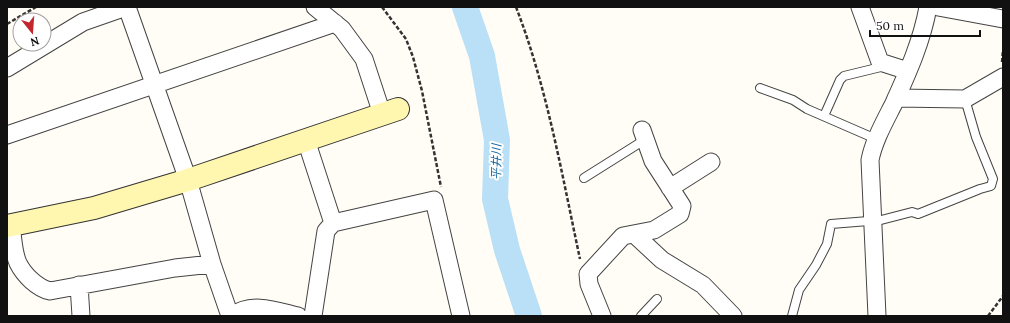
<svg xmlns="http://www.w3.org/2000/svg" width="1010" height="323" viewBox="0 0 1010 323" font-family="Lora,'Noto Sans JP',serif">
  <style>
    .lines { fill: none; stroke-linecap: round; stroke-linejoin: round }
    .river { stroke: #b9e0f7; stroke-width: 26 }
    .lane-casing { stroke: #444; stroke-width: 10 }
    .street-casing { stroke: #444; stroke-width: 19 }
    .secondary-casing { stroke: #333; stroke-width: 24 }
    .path { stroke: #333; stroke-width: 2.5; stroke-dasharray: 4 2; stroke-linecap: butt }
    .lane { stroke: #fff; stroke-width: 8 }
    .street { stroke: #fff; stroke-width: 17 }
    .secondary { stroke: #fff6b0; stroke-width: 22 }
    .labels { text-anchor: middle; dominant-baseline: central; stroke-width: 4; stroke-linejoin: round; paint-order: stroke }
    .water-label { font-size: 12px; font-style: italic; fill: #1768a6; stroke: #fff }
  </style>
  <rect width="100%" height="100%" fill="#fffdf5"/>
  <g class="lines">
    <path class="river" d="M 465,7 L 482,56 L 497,140 L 495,199 L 507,250 L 529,316"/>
    <defs>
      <path id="lane" d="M 760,88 L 793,100 L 807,109 L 876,139
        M 824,116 L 840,80 L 844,76 L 885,66
        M 584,178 L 646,139
        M 641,316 L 657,299
        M 792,316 L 799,290 L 816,265 L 827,244 L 831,224 L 881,220 L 912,212 L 918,214 L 980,189 L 991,186 L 993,179 L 976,137 L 965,99"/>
      <path id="street" d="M 127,7 L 188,180 L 212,264 L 230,316
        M 315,7 L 342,29 L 364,59 L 382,114
        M 860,7 L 880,62 L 908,71
        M 938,7 L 1003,19
        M 7,68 L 83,22 L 126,7
        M 896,98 L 965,99 L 1003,77
        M 7,135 L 335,23
        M 306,140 L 333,223 L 326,231 L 313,316
        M 670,188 L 711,162
        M 333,223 L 434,200 L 461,316
        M 11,226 C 13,237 13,252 18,263 C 24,275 37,288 50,291 L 175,268 L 212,264
        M 634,234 L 662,260 L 703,285 L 733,316
        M 79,285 L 81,316
        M 232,316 C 252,301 277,311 298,316
        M 602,316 L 589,284 L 588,274 L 623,236 L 654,230 L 680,214 L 682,206 L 653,161 L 642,130
        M 877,316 L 870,160 C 874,140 885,121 894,103 C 908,72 922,41 928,7"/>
      <path id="secondary" d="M 7,226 L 94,208 L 188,180 L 398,109"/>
    </defs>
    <use href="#lane" class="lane-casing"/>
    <use href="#street" class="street-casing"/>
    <use href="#secondary" class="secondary-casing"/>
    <path class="path" d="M 382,7 L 406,39 L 413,57 L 422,91 L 441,187
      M 516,7 C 547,87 562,175 580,259
      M 7,24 L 36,7
      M 1002,62 L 1003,50
      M 988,316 L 1003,296"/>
    <use href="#lane" class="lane"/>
    <use href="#street" class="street"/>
    <use href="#secondary" class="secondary"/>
  </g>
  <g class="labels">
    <g class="water-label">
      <text transform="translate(496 162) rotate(-89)">平井川</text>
    </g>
  </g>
  <rect width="1010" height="323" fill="none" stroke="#111111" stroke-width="16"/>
  <g transform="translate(32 32) rotate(163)"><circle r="19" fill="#ffffff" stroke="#a0a0a0"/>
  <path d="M0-3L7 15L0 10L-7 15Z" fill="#c4262e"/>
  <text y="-6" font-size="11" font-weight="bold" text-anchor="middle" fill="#111111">N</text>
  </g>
  <path d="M870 30v6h110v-6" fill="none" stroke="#111111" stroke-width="2"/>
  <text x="876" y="30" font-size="12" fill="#111111" stroke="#ffffff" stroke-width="3" paint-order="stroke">50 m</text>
</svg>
